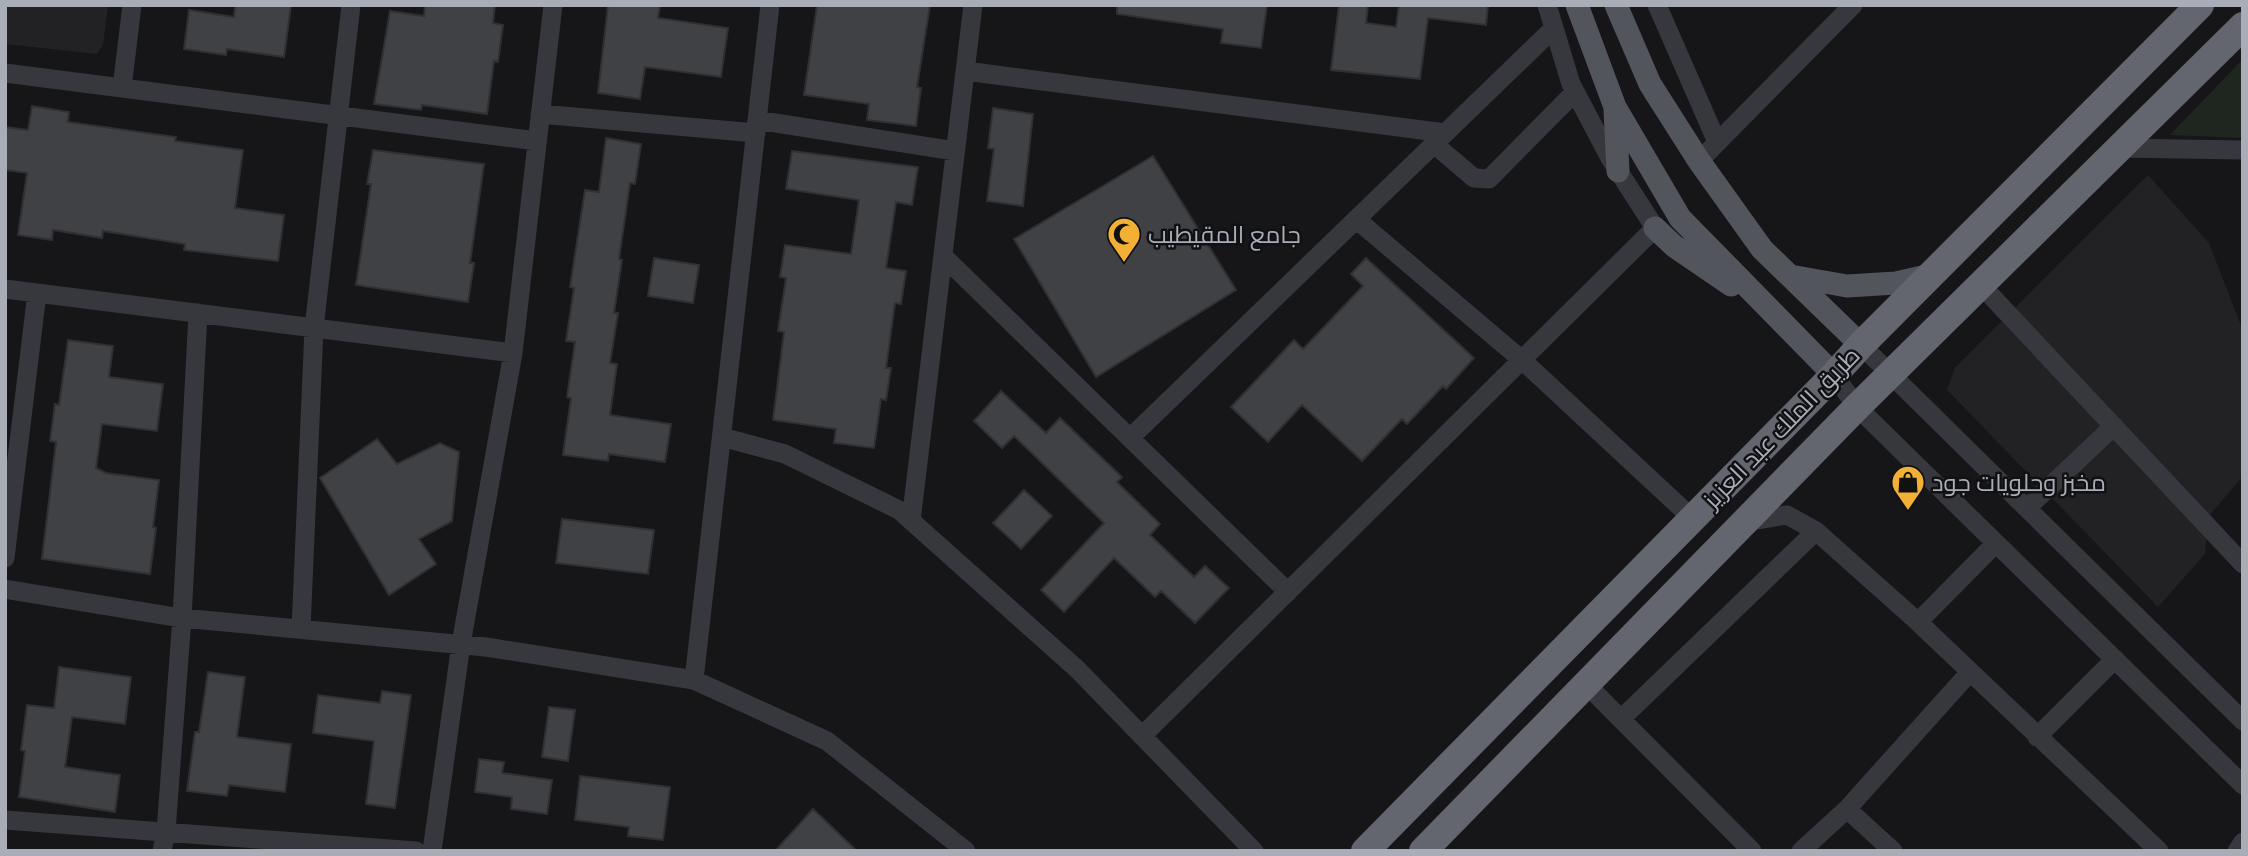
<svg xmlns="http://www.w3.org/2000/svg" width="2248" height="856" viewBox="0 0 2248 856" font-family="'Archivo Narrow',Cairo,sans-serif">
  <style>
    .built { fill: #222225 }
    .green { fill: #1e261f }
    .building { fill: #404145; stroke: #303034; stroke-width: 2 }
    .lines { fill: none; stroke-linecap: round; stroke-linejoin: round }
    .minor { stroke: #37383d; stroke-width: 19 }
    .major { stroke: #53555c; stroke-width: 23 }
    .highway { stroke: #63666e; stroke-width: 28 }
    .labels { text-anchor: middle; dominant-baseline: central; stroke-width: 5; stroke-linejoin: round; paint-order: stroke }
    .poi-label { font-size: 24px; fill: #a8adb8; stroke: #111113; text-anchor: start }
    .street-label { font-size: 24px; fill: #a8adb8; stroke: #111113 }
  </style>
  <rect width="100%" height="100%" fill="#161618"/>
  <path class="built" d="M 5,5 L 108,5 L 103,45 L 97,54 L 5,44 Z
    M 2148,175 L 2209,243 L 2243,331 L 2243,476 L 2208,517 L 2205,554 L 2158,607 L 1947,390 L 1955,368 Z"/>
  <path class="green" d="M 2243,59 L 2243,138 L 2170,135 L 2242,60 Z"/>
  <path class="building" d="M 235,5 L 291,5 L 284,57 L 227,49 L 226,55 L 184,49 L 189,10 L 234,17 Z
    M 425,5 L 495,5 L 493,23 L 503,25 L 498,62 L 494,61 L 487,114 L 422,105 L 421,110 L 374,104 L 390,11 L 424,16 Z
    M 608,5 L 660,5 L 658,18 L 728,28 L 721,77 L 645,67 L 640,99 L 598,93 Z
    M 817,5 L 930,5 L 917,87 L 921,88 L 916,126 L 867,120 L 869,104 L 804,95 Z
    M 1117,5 L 1267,5 L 1261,48 L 1221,43 L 1223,29 L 1117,14 Z
    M 1339,5 L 1368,5 L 1366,23 L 1396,27 L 1399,5 L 1488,5 L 1486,25 L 1428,18 L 1420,79 L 1331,70 Z
    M 32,106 L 69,112 L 68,122 L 176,137 L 175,141 L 243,150 L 235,208 L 284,215 L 278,261 L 184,250 L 185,244 L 103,231 L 102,238 L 53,230 L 52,240 L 18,235 L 27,173 L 5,170 L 5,127 L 28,130 Z
    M 993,108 L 1033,114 L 1023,206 L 987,201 L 994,149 L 988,148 Z
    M 606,138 L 641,144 L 635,184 L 630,183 L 619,259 L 622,260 L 614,313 L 618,313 L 610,363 L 617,364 L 610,415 L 671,424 L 665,462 L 609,454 L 608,461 L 563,455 L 571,398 L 567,397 L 575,342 L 566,341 L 574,288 L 570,287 L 585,190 L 599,192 Z
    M 373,150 L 484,164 L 470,263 L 474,263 L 468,302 L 356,285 L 371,184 L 367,184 Z
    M 792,151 L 918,167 L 912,205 L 896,202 L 886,268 L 906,271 L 901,304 L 895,303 L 886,368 L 891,368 L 886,400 L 881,399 L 874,448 L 834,443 L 836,429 L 773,420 L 784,332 L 778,331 L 786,278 L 780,277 L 785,245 L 851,254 L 859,200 L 786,189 Z
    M 1153,156 L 1236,290 L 1096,377 L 1014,239 Z
    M 654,258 L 699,265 L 693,303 L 648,296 Z
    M 1366,258 L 1474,358 L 1446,389 L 1443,386 L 1407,424 L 1402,419 L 1362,461 L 1302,405 L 1268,442 L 1231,407 L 1294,340 L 1303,349 L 1363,286 L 1351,274 Z
    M 68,340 L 113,346 L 109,377 L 163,384 L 157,431 L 102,424 L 96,468 L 106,473 L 159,480 L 153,527 L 156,528 L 150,574 L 42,559 L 56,442 L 50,441 L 55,404 L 59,405 Z
    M 1001,391 L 1046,433 L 1060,418 L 1122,477 L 1117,482 L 1160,524 L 1150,535 L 1194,577 L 1205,566 L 1229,588 L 1195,623 L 1161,591 L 1155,597 L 1114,558 L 1064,612 L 1041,590 L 1104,523 L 1014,436 L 1002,448 L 974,421 Z
    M 377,439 L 397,464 L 440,443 L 459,452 L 452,521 L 419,539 L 436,564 L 389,595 L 320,478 Z
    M 1024,490 L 1052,516 L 1021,549 L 993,523 Z
    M 562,519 L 654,530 L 648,574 L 556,563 Z
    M 59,667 L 131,677 L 125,724 L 72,717 L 65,767 L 120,775 L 115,812 L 19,797 L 25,751 L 21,750 L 27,705 L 54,708 Z
    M 208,672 L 245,677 L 237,737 L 291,744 L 285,792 L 229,785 L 227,796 L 187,791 L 195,732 L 199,732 Z
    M 382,691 L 411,695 L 395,808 L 366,804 L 374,741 L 313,733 L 318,695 L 380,703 Z
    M 549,707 L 575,710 L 568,761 L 542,757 Z
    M 479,759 L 504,762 L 502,773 L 552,780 L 547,814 L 511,809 L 512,797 L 475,792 Z
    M 580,776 L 670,787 L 663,840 L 628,836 L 629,827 L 575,820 Z
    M 813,809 L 857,851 L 775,851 Z"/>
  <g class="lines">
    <path class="minor" d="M 1657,5 L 1717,142
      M 965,71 L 1445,133
      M 5,73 L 537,141
      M 122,88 L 132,5
      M 540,114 L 756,133
      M 757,120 L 955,151
      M 1434,144 L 1474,178 L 1489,179 L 1575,92
      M 2119,148 L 2243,150
      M 1699,161 L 1853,5
      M 1356,219 L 1522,360 L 1692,518
      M 943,256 L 1288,592
      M 1981,285 L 2243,564
      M 5,289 L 513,353
      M 1861,345 L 2243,721
      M 1834,375 L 1857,407 L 2243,785
      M 722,437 L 785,454 L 899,510 L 1077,669 L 1254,851
      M 1130,438 L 1554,28
      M 2027,508 L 2114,426
      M 911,521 L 973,5
      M 1744,522 L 1787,515 L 1816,531 L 1918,622 L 2159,851
      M 5,558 L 37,293
      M 5,589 L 182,618 L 486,647 L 694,680 L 827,741 L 966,851
      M 1918,622 L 1996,543
      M 301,629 L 314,328 L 351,5
      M 694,680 L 770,5
      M 1586,684 L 1752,851
      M 1621,719 L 1816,531
      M 1142,736 L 1655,228 L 1610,158 L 1571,84 L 1547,5
      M 2037,737 L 2115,659
      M 1847,809 L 1970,672
      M 5,820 L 416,851
      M 162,851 L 166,831 L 182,618 L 198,313
      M 432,851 L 461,644 L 513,353 L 553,5
      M 1801,851 L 1847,809 L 1893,851
      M 2237,851 L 2243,842"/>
    <path class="major" d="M 1577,5 L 1615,107 L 1680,218 L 1834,375
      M 1616,5 L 1650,84 L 1699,161 L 1762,249 L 1861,345
      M 1615,110 L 1618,171
      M 1655,228 L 1674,246 L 1731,285
      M 1790,276 L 1847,286 L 1896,283 L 1931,275"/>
    <path class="highway" d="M 1365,851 L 1834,375 L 1861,345 L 2200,5
      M 1423,851 L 1857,407 L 2243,26"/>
  </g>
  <defs>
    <symbol id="mosque-pin" viewBox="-11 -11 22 30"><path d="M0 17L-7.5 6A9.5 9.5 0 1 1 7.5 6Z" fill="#f2b134" stroke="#111113"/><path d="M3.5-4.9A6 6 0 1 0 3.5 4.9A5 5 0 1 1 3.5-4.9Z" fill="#111"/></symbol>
    <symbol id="shop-pin" viewBox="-11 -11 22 30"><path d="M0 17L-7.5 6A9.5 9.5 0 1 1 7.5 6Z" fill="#f2b134" stroke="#111113"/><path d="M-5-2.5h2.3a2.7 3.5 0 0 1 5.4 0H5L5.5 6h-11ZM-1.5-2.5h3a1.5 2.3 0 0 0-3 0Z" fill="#111"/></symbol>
  </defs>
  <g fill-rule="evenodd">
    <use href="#mosque-pin" x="1105" y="215" width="38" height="52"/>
    <use href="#shop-pin" x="1889" y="463" width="38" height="52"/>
  </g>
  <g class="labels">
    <g class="poi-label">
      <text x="1148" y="234">جامع المقيطيب</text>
      <text x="1932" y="482">مخبز وحلويات جود</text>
    </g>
    <g class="street-label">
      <text transform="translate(1781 427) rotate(-46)">طريق الملك عبد العزيز</text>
    </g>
  </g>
  <rect width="2248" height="856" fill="none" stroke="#a8adb8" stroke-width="14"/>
</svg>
